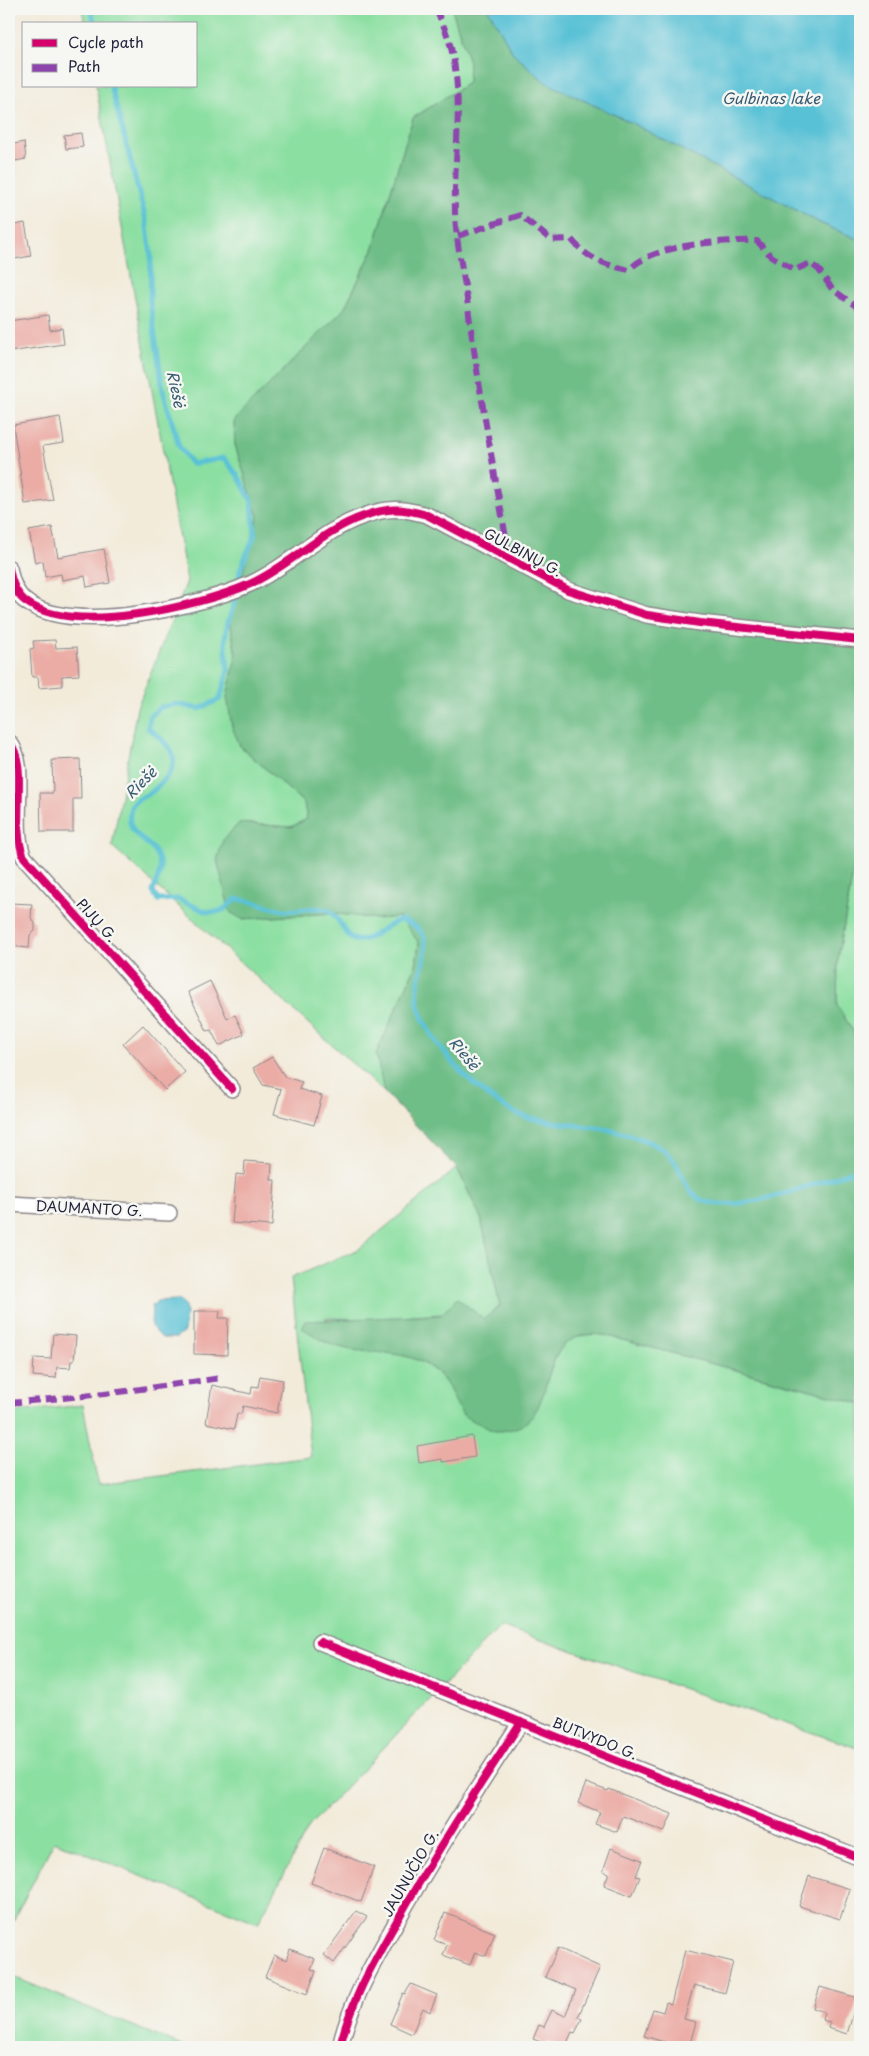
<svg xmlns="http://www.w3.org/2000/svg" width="869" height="2056" viewBox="0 0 869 2056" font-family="'Playpen Sans',sans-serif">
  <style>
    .green { fill: #8bdfa1; stroke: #56806e }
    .forest { fill: #70be87; stroke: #497061 }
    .water { fill: #58c1d5; stroke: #3d7288 }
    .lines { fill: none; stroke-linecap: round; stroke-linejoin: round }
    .stream { stroke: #58c1d5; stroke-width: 5 }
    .building { fill: #ebaca5 }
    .street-casing { stroke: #8a868a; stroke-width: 18 }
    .street { stroke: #fff; stroke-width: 15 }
    .quiet { stroke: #8e44ad; stroke-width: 6; stroke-dasharray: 12 6; stroke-linecap: butt }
    .cycleway-casing { stroke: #f6f6f2; stroke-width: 11 }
    .cycleway { stroke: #d6006c; stroke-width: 8 }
    .labels { text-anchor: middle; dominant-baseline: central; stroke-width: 5; stroke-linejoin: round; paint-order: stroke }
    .street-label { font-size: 14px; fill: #22223b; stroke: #f6f6f2 }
    .water-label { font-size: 15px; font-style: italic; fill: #355a71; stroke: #f6f6f2 }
  </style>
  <rect width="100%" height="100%" fill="#f6f6f2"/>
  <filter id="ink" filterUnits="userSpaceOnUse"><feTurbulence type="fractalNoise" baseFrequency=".02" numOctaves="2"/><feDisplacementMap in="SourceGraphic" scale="10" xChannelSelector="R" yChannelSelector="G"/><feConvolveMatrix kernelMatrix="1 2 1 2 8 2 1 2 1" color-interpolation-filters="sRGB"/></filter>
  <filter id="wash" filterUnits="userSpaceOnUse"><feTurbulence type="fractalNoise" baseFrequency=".0096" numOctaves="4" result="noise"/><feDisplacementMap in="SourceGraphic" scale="20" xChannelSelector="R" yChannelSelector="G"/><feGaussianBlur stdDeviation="1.12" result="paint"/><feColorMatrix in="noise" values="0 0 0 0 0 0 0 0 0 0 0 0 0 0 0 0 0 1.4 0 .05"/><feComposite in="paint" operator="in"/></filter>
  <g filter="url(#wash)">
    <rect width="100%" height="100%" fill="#f2ebda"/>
    <path class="green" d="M 82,9 L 452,9 L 469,62 L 468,83 L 413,118 L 373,250 L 344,309 L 234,421 L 235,445 L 258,517 L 230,620 L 236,656 L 227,697 L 240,746 L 304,803 L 307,819 L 291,827 L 239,823 L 242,919 L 333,913 L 376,919 L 401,917 L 419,943 L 416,965 L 376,1054 L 384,1092 L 112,846 L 137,708 L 187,581 L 96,86 L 196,86 L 196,24 L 85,24 Z
      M 860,832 L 860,1043 L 837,1005 L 838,959 Z
      M 457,1168 L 481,1218 L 500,1306 L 484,1319 L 441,1314 L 374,1319 L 325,1318 L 383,1352 L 416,1358 L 435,1371 L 450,1387 L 463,1415 L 549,1374 C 560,1344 568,1331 604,1335 L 860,1403 L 860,1749 L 500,1626 L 310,1825 L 258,1923 L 54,1841 L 9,1929 L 9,1413 L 83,1405 L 98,1484 L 311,1457 L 291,1278 L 359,1249 Z
      M 9,1975 L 184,2047 L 9,2047 Z"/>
    <path class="forest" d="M 452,9 L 488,9 L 513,53 L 545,82 L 630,122 L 822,224 L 860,240 L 860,832 L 838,959 L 837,1005 L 860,1043 L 860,1403 L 604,1335 C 522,1326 571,1432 496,1431 C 492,1431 486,1427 482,1425 C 477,1422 466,1419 463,1414 C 451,1399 451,1383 434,1370 C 404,1346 369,1357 336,1346 C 324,1343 313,1334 302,1328 L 305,1321 L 441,1315 L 457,1298 L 484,1319 L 500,1306 L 481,1218 L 457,1168 L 384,1092 L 376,1054 L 416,965 L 419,943 L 400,917 L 376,919 L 333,913 L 242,919 L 230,912 L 217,860 L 223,840 L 239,823 L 291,827 L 307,819 L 304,803 L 240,746 L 232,727 L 227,697 L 236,656 L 230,620 L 258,517 L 235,445 L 234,420 L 344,309 L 373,250 L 413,118 L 468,83 L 469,62 Z"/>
    <path class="water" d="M 488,9 L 860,9 L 860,240 L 822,224 L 630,122 L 545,82 L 513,53 Z
      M 178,1300 C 190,1306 185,1320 184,1332 L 176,1338 L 162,1338 L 151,1326 L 152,1306 L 157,1301 Z"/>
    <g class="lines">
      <path class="stream" d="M 91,9 L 95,24
        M 111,86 L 146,220 L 151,255 L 150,302 L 163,390 L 179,446 L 192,464 L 224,458 L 239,477 L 252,502 L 255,535 L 240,570 L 235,601 L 228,622 L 225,638 L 228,671 L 220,699 L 199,709 L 177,704 L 161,707 L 150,716 L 148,728 C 176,749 185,763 154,790 C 146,797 131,799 130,812 C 126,842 156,837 160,866 C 161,873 155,884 153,892 L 158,900 L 178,899 L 207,912 L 216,912 L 223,910 L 236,899 C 254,900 268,908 285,910 C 297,912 312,906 324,909 C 340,912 343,938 355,940 C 370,943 386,924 400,920 C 448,932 412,972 418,1003 C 423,1030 446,1055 464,1075 C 480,1090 505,1111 526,1117 C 570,1128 622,1124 662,1149 C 687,1165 679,1202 718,1204 C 759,1207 820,1181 860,1169"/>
    </g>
    <g id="blocks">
      <path class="building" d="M 81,133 L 83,147 L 66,149 L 64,135 Z
        M 24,142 L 26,159 L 9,162 L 9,145 Z
        M 25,223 L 31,256 L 9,260 L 9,226 Z
        M 48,315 L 50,330 L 62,328 L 64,344 L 9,352 L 9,321 Z
        M 60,417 L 64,443 L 43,446 L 53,500 L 25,504 L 13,425 Z
        M 52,527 L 58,557 L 104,549 L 110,583 L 87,587 L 85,576 L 62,580 L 61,574 L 45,577 L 43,561 L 35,563 L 29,531 Z
        M 55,640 L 56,648 L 77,647 L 79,675 L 62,676 L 62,686 L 39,688 L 38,677 L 32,677 L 30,649 L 34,648 L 33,641 Z
        M 80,759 L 81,799 L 73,799 L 73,832 L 41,832 L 40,793 L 53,793 L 52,760 Z
        M 9,903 L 32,904 L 31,918 L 35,923 L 35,931 L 30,935 L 29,948 L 9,946 Z
        M 210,981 L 227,1018 L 235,1015 L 244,1034 L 219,1046 L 211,1030 L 207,1031 L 188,992 Z
        M 143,1025 L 185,1072 L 165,1090 L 123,1044 Z
        M 272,1057 L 285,1077 L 302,1082 L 299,1089 L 322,1096 L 314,1125 L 274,1114 L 281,1089 L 263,1085 L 253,1068 Z
        M 245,1161 L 272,1163 L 271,1180 L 275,1180 L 272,1226 L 232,1223 L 236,1174 L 244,1175 Z
        M 194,1311 L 220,1311 L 219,1318 L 228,1318 L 227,1355 L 194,1354 Z
        M 53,1334 L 76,1336 L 74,1361 L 71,1361 L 70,1368 L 57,1367 L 56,1378 L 33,1376 L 34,1358 L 51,1359 Z
        M 260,1376 L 283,1380 L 277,1413 L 243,1406 L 241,1414 L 237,1414 L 234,1429 L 206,1423 L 212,1385 L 251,1394 L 252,1386 L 258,1387 Z
        M 472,1436 L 475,1457 L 443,1462 L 443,1459 L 419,1463 L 417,1446 Z
        M 586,1783 L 608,1791 L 609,1789 L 672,1814 L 664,1832 L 623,1816 L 617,1832 L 595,1824 L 600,1812 L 578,1803 Z
        M 324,1848 L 374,1867 L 361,1902 L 311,1883 Z
        M 611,1848 L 642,1860 L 636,1876 L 640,1877 L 632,1896 L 604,1885 L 609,1873 L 603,1871 Z
        M 809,1876 L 850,1889 L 840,1919 L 799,1906 Z
        M 356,1911 L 367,1917 L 334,1963 L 324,1955 Z
        M 445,1913 L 495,1933 L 486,1956 L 475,1952 L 470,1965 L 443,1955 L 447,1945 L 434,1940 Z
        M 558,1948 L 600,1967 L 578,2017 L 582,2019 L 575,2033 L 572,2032 L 565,2047 L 547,2042 L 546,2044 L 533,2039 L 539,2025 L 544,2027 L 552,2010 L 565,2016 L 576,1990 L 545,1977 Z
        M 290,1949 L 315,1959 L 311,1969 L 316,1971 L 307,1994 L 265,1977 L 274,1955 L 286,1960 Z
        M 685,1950 L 733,1962 L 725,1993 L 694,1985 L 684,2019 L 696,2022 L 689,2047 L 681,2047 L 644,2036 L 653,2009 L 663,2012 L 666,2002 L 671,2004 Z
        M 411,1984 L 437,1995 L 430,2012 L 423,2008 L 412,2034 L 390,2024 L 403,1993 L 405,1994 Z
        M 820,1987 L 858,1998 L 847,2034 L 828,2028 L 830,2022 L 822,2020 L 824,2012 L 813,2008 Z"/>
    </g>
  </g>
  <g filter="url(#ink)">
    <use href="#blocks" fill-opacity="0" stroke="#8a868a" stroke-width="1"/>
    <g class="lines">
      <defs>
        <path id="street" d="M 9,568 C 11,580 15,593 25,601 C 72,637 200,606 250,584 C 290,566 322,530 364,516 C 388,507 402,508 427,515 L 568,590 L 647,615 L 700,623 L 860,640
          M 9,742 C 30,765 9,824 24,857 L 232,1089
          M 9,1204 L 169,1213
          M 320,1642 L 860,1858
          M 340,2047 C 350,2003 372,1965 394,1926 C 433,1856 477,1789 521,1722"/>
      </defs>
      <use href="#street" class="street-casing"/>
      <use href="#street" class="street"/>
      <path class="quiet" d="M 435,9 C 471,69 453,146 455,213 C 456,242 463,271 467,299 C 478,387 495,474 510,561
        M 458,236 L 520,215 L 551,240 L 571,239 C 589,260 603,264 629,270 C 652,244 723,240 757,241 L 771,256 L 795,270 L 810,263 L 819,270 L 832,289 L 860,309
        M 9,1403 L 104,1394 L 221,1378"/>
      <defs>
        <path id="cycleway" d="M 9,568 C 11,580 15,593 25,601 C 72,637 200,606 250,584 C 290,566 322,530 364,516 C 388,507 402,508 427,515 L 568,590 L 647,615 L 700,623 L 860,640
          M 9,742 C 30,765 9,824 24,857 L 232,1089
          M 320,1642 L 860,1858
          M 340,2047 C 350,2003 372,1965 394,1926 C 433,1856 477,1789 521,1722"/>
      </defs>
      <use href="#cycleway" class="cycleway-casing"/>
      <use href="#cycleway" class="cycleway"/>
    </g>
  </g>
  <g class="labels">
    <g class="street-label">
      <text transform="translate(523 552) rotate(28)">GULBINŲ G.</text>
      <text transform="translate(97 920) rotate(48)">PIJŲ G.</text>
      <text transform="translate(89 1208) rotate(3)">DAUMANTO G.</text>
      <text transform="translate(595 1738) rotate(22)">BUTVYDO G.</text>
      <text transform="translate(410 1873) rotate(-60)">JAUNUČIO G.</text>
    </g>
    <g class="water-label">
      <text x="771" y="97">Gulbinas lake</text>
      <text transform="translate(177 389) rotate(78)">Riešė</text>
      <text transform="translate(140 782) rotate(-45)">Riešė</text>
      <text transform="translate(465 1053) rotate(50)">Riešė</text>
    </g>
  </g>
  <rect width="869" height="2056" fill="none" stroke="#f6f6f2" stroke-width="30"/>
  <rect x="22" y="22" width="175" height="65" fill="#f6f6f2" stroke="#a1a1a9"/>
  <rect x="32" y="39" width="25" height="8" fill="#d6006c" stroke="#a1a1a9"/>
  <text x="68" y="48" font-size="15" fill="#22223b">Cycle path</text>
  <rect x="32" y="64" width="25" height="8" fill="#8e44ad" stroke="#a1a1a9"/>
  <text x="68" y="72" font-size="15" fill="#22223b">Path</text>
</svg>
